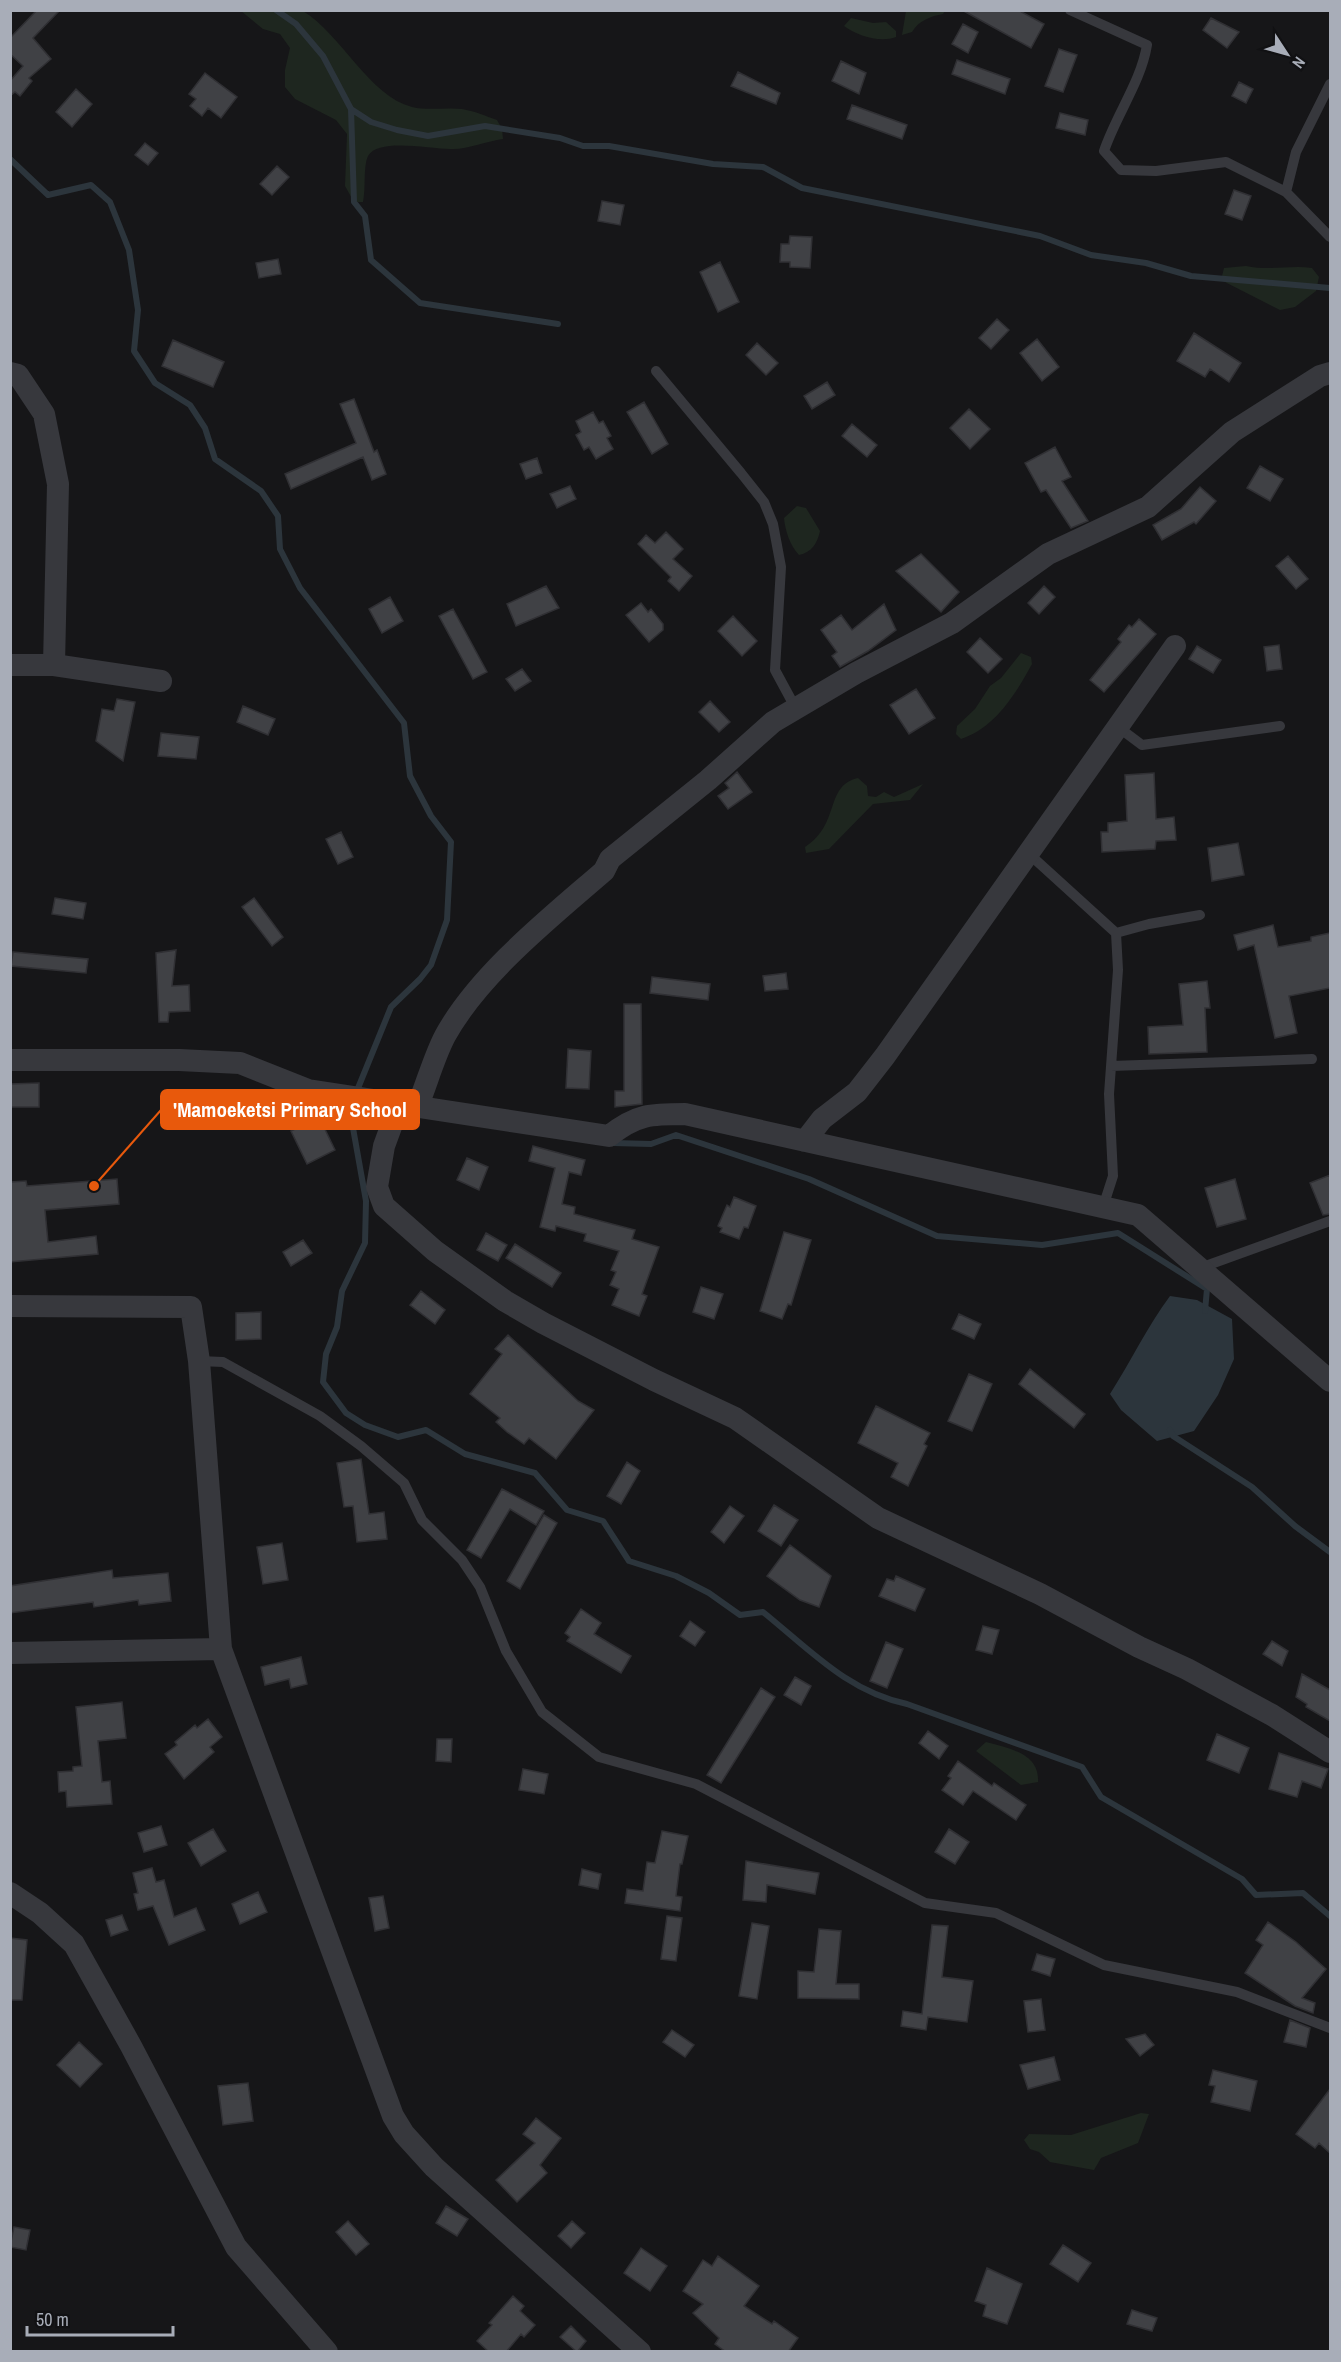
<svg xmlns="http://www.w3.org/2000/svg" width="1341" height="2362" viewBox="0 0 1341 2362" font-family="'Archivo Narrow',sans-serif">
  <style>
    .green { fill: #1e261f }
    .water { fill: #2c353c }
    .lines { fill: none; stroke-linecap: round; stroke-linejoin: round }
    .stream { stroke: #2c353c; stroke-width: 6 }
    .building { fill: #404145; stroke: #303034; stroke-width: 1.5 }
    .lane { stroke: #37383d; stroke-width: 10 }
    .street { stroke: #37383d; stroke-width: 22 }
    .leader { fill: none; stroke: #e8590c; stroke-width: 2 }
    .callout-dot { fill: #e8590c; stroke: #111113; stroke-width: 2 }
    .callout { fill: #e8590c; stroke: #e8590c; stroke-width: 2 }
    .callout-label { font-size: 21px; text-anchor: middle; font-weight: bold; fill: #fff }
  </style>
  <rect width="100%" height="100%" fill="#161618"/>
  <path class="green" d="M 241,11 L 303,11 C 341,34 369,96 412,107 C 428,111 446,107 462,109 C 474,111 486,116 497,120 L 502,129 L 503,139 C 487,141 469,149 453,149 C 433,150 379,137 368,156 C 363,167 366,189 363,202 L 354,202 L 345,186 L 347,134 L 336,120 L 295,99 L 285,87 L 285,70 L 290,48 L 280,34 L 263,29 Z
    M 906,11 L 906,10 L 945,11 L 943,14 C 931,16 918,21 912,32 L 902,35 Z
    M 851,18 L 873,23 L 886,22 L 896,31 L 896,37 C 880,43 858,36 844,26 Z
    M 1246,266 C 1269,271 1290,265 1312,268 L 1319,277 L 1316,291 L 1295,307 L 1280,310 L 1221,280 L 1224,268 Z
    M 797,506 L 806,508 L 820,531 C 817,544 812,552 799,555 C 790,546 785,530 784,518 Z
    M 1021,653 L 1031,657 L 1032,664 C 1015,695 995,728 961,739 L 956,734 L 957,726 L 975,709 L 990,686 L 1001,678 Z
    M 858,778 L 867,786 L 868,796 L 876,797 L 884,792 L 894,797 L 923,784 L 910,800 L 873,804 L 829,849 L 806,853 L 805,847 C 841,824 824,786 858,778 Z
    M 986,1742 C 1008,1748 1040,1753 1038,1782 L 1021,1785 L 976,1751 Z
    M 1141,2113 L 1149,2114 L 1138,2143 L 1101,2158 L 1094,2170 L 1050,2162 L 1039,2152 L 1030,2149 L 1024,2140 L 1029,2134 L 1071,2135 Z"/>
  <path class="water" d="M 1170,1296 L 1197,1300 L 1232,1319 L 1234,1359 L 1218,1395 L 1194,1431 L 1157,1441 L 1121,1410 L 1110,1394 C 1131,1361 1147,1327 1170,1296 Z"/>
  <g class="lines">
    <path class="stream" d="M 276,10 L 296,24 L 323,56 L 351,109 L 371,122 L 397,130 L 428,136 L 485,126 L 560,138 L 583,146 L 609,146 L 713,164 L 763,167 L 802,188 L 1040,236 L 1091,255 L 1146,263 L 1191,276 L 1330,288
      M 351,109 L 354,202 L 365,216 L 371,260 L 420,303 L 558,324
      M 10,159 L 48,195 L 91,185 L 110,202 L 129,250 L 138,310 L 134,351 L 155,383 L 190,405 L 205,428 L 215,459 L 261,491 L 278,516 L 280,549 L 300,588 L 404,723 L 410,776 L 431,816 L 451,842 L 447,920 L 431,965 L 420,979 L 391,1007 L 354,1098 L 353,1128 L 366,1201 L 365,1243 L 342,1291 L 337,1327 L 326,1354 L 323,1382 L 346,1413 L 365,1425 L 398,1437 L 426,1430 L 465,1454 L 535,1473 L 567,1510 L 603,1521 L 629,1561 L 676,1576 L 709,1593 L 740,1615 L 763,1612 C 809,1649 848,1692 907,1704 L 1082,1767 L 1101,1797 L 1242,1879 L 1256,1895 L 1303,1893 L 1330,1916
      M 354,1113 L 389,1115
      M 613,1143 L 651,1144 L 676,1135 L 809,1179 L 937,1236 L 1042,1245 L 1118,1233 L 1207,1289 L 1205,1311
      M 1170,1430 L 1173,1436 L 1252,1487 L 1295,1526 L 1330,1552"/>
  </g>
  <path class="building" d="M 37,10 L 60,10 L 33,38 L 51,59 L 29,78 L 32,81 L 20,96 L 15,92 L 10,96 L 10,81 L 23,66 L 10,54 L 10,38 Z
    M 962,10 L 1018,10 L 1044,24 L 1031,48 Z
    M 1211,18 L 1239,32 L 1227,48 L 1203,30 Z
    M 963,24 L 978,32 L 968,53 L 952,44 Z
    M 1059,49 L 1077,55 L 1063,92 L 1045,86 Z
    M 957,60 L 1010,79 L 1005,94 L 952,74 Z
    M 841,61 L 866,73 L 859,94 L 832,81 Z
    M 738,72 L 780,93 L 776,104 L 731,86 Z
    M 205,73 L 237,97 L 221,118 L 208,108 L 202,116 L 190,106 L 196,99 L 189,94 Z
    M 1239,82 L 1253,89 L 1246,103 L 1232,96 Z
    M 76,89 L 92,104 L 72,127 L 56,112 Z
    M 852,105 L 907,125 L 902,139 L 847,119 Z
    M 1060,113 L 1088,120 L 1085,135 L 1056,128 Z
    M 145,143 L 158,153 L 148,165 L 135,155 Z
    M 277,166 L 289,177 L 272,195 L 260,184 Z
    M 1234,190 L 1251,196 L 1242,220 L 1225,214 Z
    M 602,201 L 624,205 L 620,225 L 598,221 Z
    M 790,236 L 812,237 L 810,268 L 790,267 L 790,262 L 780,262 L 781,244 L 789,244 Z
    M 278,259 L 281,274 L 259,278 L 256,263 Z
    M 720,262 L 739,302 L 718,312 L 700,272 Z
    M 997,319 L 1009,330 L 991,349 L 979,338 Z
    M 1194,333 L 1241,363 L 1229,382 L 1210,369 L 1205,377 L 1177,361 Z
    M 1037,339 L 1059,367 L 1042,381 L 1020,353 Z
    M 173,340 L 224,362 L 213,387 L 162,366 Z
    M 757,343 L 778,363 L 766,375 L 746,355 Z
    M 827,382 L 835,395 L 812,409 L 804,396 Z
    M 354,399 L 374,452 L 377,450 L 386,474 L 372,480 L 363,457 L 291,489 L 285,474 L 356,443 L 340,404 Z
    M 644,402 L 668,444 L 652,454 L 627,412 Z
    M 969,409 L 990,429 L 970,449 L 950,428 Z
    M 593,412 L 599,423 L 603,421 L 611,436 L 607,438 L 613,449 L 596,459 L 589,447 L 584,450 L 576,435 L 581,432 L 576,421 Z
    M 852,424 L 877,445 L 867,457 L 842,436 Z
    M 1055,447 L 1071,477 L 1062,481 L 1088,521 L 1071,528 L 1046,490 L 1041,492 L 1025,463 Z
    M 537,458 L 542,473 L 526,479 L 520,464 Z
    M 1260,466 L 1283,479 L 1270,501 L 1247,488 Z
    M 570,486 L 576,499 L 557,508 L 550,494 Z
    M 1200,487 L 1216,501 L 1196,524 L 1194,522 L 1162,540 L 1153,525 L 1181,509 Z
    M 666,532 L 683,549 L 673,559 L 692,576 L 679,591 L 668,581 L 671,577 L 638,544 L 646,535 L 655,543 Z
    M 921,554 L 959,592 L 941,612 L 896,571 Z
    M 1288,556 L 1308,579 L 1296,589 L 1276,566 Z
    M 546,586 L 559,608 L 516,626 L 507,604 Z
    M 1044,586 L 1055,597 L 1039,614 L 1028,603 Z
    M 390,597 L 403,621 L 382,633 L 369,609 Z
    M 641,603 L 648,612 L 651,609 L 663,624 L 663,630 L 649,642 L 626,615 Z
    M 884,604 L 896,630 L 868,651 L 840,667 L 832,656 L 837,652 L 821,630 L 841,615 L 852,630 Z
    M 453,609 L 487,672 L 473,679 L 439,616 Z
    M 733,616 L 757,641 L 742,656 L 718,631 Z
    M 1139,619 L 1156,634 L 1104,692 L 1090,680 L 1121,642 L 1118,639 L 1129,625 L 1132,627 Z
    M 980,638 L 1002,659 L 988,673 L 967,652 Z
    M 1279,645 L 1282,669 L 1267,671 L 1264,647 Z
    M 1197,646 L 1221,660 L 1213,673 L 1189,659 Z
    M 522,669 L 531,681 L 515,691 L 506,679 Z
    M 916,689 L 935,718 L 909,734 L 890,705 Z
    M 117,699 L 135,702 L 123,761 L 96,741 L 102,709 L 114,711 Z
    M 710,701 L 730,722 L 719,732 L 699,712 Z
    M 243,706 L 275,719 L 268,735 L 237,722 Z
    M 161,733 L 199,737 L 196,759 L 158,756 Z
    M 737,772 L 752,792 L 728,809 L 718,796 L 729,788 L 725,783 Z
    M 1154,773 L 1156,819 L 1174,817 L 1176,840 L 1156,841 L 1155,849 L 1102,852 L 1101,832 L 1108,832 L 1108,823 L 1127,821 L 1125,775 Z
    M 341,832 L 353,857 L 338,864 L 326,839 Z
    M 1238,843 L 1244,875 L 1212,881 L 1208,848 Z
    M 55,898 L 86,903 L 83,919 L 52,914 Z
    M 254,898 L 283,937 L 272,946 L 242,907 Z
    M 1273,925 L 1278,947 L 1311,941 L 1311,937 L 1330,933 L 1330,988 L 1289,996 L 1297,1033 L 1275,1038 L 1254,945 L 1238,950 L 1234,935 Z
    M 176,950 L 172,986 L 189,985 L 190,1011 L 169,1012 L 168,1022 L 159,1022 L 156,953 Z
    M 13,952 L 88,959 L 86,973 L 11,966 Z
    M 786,973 L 788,989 L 765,991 L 763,976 Z
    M 652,977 L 710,984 L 708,1000 L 650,993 Z
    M 1207,981 L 1210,1008 L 1205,1008 L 1207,1052 L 1149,1054 L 1148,1027 L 1183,1025 L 1179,984 Z
    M 624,1004 L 641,1004 L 642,1104 L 615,1107 L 615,1091 L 624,1091 Z
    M 568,1049 L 591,1051 L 589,1089 L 566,1088 Z
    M 39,1083 L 39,1107 L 10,1107 L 10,1084 Z
    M 319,1117 L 335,1150 L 307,1164 L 291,1131 Z
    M 533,1146 L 585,1160 L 581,1175 L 569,1172 L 562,1204 L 575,1207 L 574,1214 L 635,1230 L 632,1239 L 659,1247 L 642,1294 L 647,1296 L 639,1316 L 612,1305 L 619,1289 L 610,1285 L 616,1272 L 611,1270 L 619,1251 L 584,1241 L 586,1234 L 556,1226 L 555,1231 L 540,1227 L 555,1168 L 529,1161 Z
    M 467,1158 L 488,1167 L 479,1190 L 457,1180 Z
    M 1330,1175 L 1330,1214 L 1323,1215 L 1310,1183 Z
    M 117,1179 L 119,1204 L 45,1210 L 48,1242 L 96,1236 L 98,1254 L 10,1262 L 10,1182 L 26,1181 L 27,1186 Z
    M 1235,1179 L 1246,1219 L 1217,1227 L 1205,1188 Z
    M 734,1197 L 756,1206 L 748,1228 L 744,1227 L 739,1239 L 720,1232 L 722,1228 L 718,1226 L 727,1205 L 730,1207 Z
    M 784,1232 L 811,1240 L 791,1305 L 788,1304 L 782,1319 L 760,1311 Z
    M 486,1233 L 507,1245 L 498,1261 L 477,1250 Z
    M 303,1240 L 312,1253 L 291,1266 L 283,1252 Z
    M 515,1244 L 561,1273 L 552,1287 L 506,1258 Z
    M 701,1287 L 723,1294 L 714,1319 L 693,1312 Z
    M 421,1291 L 445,1310 L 435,1324 L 410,1305 Z
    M 261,1312 L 261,1339 L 236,1340 L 236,1313 Z
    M 959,1314 L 981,1324 L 974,1339 L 952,1329 Z
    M 508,1335 L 578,1401 L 594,1410 L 556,1459 L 529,1438 L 524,1444 L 507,1432 L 496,1422 L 500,1418 L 470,1394 L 502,1354 L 495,1349 Z
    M 1030,1369 L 1085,1414 L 1074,1428 L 1019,1384 Z
    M 969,1374 L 992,1384 L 972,1431 L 948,1421 Z
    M 876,1406 L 930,1433 L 924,1444 L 927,1446 L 908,1486 L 891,1477 L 898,1463 L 858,1443 Z
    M 361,1459 L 369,1514 L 384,1512 L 387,1539 L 357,1542 L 353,1506 L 344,1507 L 337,1463 Z
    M 627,1462 L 640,1471 L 621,1504 L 607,1496 Z
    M 502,1489 L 544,1511 L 536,1525 L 510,1509 L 481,1558 L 467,1550 Z
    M 774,1505 L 798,1520 L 781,1546 L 758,1531 Z
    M 730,1506 L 744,1516 L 724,1543 L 711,1532 Z
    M 544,1515 L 557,1523 L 520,1589 L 507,1581 Z
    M 282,1543 L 288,1580 L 263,1584 L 257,1547 Z
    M 790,1545 L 831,1576 L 819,1607 L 800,1600 L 767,1576 Z
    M 112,1570 L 113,1578 L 168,1573 L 171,1601 L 139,1605 L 138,1600 L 94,1607 L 93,1602 L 10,1613 L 10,1586 Z
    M 896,1576 L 925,1589 L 915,1611 L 879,1596 L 887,1579 L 894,1581 Z
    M 581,1609 L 601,1623 L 594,1634 L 631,1656 L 621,1673 L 567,1641 L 570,1637 L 565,1633 Z
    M 690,1621 L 705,1632 L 695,1646 L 680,1636 Z
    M 983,1626 L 999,1630 L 992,1654 L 976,1650 Z
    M 1272,1641 L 1288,1651 L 1282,1666 L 1263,1654 Z
    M 886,1642 L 903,1649 L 887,1688 L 870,1681 Z
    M 301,1657 L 307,1684 L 291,1688 L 289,1679 L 265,1685 L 261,1667 Z
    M 1302,1674 L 1330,1690 L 1330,1721 L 1306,1707 L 1307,1704 L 1296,1697 Z
    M 795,1677 L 811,1686 L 801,1705 L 784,1695 Z
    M 761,1688 L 775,1697 L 721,1783 L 707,1775 Z
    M 122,1702 L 126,1738 L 98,1741 L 102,1782 L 110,1781 L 112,1804 L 67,1807 L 66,1791 L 59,1792 L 58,1772 L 73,1771 L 73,1767 L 82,1766 L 76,1707 Z
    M 208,1719 L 222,1737 L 210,1747 L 214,1752 L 184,1779 L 165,1754 L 177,1745 L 175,1742 L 195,1725 L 197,1728 Z
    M 928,1731 L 948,1746 L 939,1759 L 919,1743 Z
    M 1217,1734 L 1249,1748 L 1239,1773 L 1207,1760 Z
    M 437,1739 L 452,1739 L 451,1762 L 436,1761 Z
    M 1279,1753 L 1328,1769 L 1321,1788 L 1302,1781 L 1297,1797 L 1269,1789 Z
    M 958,1761 L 992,1786 L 994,1783 L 1026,1805 L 1016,1820 L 973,1791 L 963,1805 L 942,1790 L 951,1778 L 948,1776 Z
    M 523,1769 L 548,1774 L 544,1794 L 519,1790 Z
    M 161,1826 L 167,1845 L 144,1852 L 138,1833 Z
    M 213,1829 L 226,1851 L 201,1866 L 188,1843 Z
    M 949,1829 L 969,1842 L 955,1864 L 935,1852 Z
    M 662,1831 L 688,1836 L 682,1864 L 680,1864 L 676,1896 L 682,1897 L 680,1911 L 625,1903 L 627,1889 L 643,1891 L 647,1862 L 655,1863 Z
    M 746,1861 L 819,1873 L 815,1894 L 767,1885 L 766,1902 L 743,1900 Z
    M 152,1868 L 156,1882 L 164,1880 L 174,1917 L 196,1908 L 205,1930 L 169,1945 L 153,1906 L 138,1910 L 134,1894 L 138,1893 L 133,1873 Z
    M 582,1869 L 601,1874 L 598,1889 L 579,1885 Z
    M 258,1892 L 267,1912 L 240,1924 L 232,1904 Z
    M 383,1896 L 389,1928 L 375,1931 L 369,1898 Z
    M 122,1915 L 128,1930 L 111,1936 L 106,1920 Z
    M 667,1916 L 682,1918 L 676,1961 L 661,1959 Z
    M 1268,1922 L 1296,1942 L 1326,1969 L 1302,1998 L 1315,2003 L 1313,2013 L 1295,2006 L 1245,1973 L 1263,1945 L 1256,1940 Z
    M 752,1923 L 769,1926 L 757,1999 L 739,1996 Z
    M 932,1925 L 948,1926 L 942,1977 L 973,1981 L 967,2022 L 928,2017 L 926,2030 L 901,2026 L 903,2011 L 922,2014 Z
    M 819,1929 L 841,1931 L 836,1984 L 859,1984 L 859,1999 L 798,1998 L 798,1971 L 814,1972 Z
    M 10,1938 L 27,1940 L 22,2000 L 10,2000 Z
    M 1037,1954 L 1055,1959 L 1050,1976 L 1032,1970 Z
    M 1041,1999 L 1045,2030 L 1028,2032 L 1024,2001 Z
    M 1290,2020 L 1310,2028 L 1306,2047 L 1284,2042 Z
    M 672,2030 L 694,2045 L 685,2057 L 663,2042 Z
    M 1145,2034 L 1154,2045 L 1140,2056 L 1126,2039 Z
    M 79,2042 L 102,2064 L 80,2087 L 57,2065 Z
    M 1054,2057 L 1060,2080 L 1028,2089 L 1020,2065 Z
    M 1213,2070 L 1257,2081 L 1250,2111 L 1211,2102 L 1215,2086 L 1209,2085 Z
    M 248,2083 L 253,2121 L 223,2125 L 218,2086 Z
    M 1330,2089 L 1330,2153 L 1319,2143 L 1315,2148 L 1296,2134 Z
    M 536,2118 L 561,2138 L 540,2165 L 547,2173 L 517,2202 L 496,2180 L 535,2143 L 523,2134 Z
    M 446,2206 L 468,2219 L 457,2236 L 436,2223 Z
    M 348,2221 L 369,2244 L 356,2255 L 336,2232 Z
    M 572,2221 L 585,2233 L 571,2248 L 558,2236 Z
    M 14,2227 L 30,2230 L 26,2250 L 10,2247 Z
    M 1063,2245 L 1091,2263 L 1078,2282 L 1050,2264 Z
    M 641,2248 L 667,2266 L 650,2291 L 624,2273 Z
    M 718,2256 L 759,2286 L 744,2306 L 772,2324 L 774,2321 L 798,2338 L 788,2352 L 726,2352 L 715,2344 L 719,2338 L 693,2313 L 703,2304 L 683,2291 L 703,2260 L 712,2266 Z
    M 987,2268 L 1022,2284 L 1007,2324 L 983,2316 L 986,2305 L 975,2301 Z
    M 513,2296 L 524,2306 L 520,2311 L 535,2325 L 524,2337 L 521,2334 L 506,2352 L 489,2352 L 477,2341 L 492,2325 L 489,2323 Z
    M 1132,2310 L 1157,2318 L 1152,2331 L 1127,2324 Z
    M 571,2326 L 586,2341 L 577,2352 L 560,2337 Z"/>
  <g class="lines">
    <path class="lane" d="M 1070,10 L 1147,45 C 1141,82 1116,115 1104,151 L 1121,170 L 1156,171 L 1226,162 L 1286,192 L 1330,237
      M 1286,192 L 1296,152 L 1330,84
      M 656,371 L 741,473 L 764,502 L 773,524 L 781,567 L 775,670 L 795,707
      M 1118,727 L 1142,745 L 1280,726
      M 1028,853 L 1116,933 L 1118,970 L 1109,1094 L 1113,1176 L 1103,1207
      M 1116,933 L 1149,924 L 1200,915
      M 1111,1066 L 1312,1059
      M 1200,1268 L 1330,1221
      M 199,1361 L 223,1362 L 320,1416 L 361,1446 L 404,1483 L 422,1520 L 462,1560 L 480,1587 L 506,1651 L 542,1712 L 599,1757 L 696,1784 L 925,1903 L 996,1913 L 1104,1965 L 1237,1992 L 1330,2028"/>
    <path class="street" d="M 10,373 L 18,375 L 44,414 L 58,484 L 54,665
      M 10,665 L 54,665 L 161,681
      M 10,1060 L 179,1060 L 240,1063 L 308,1090 L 609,1136 C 637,1114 651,1114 685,1114 L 1138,1215 L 1330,1381
      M 399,1105 L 384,1146 L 377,1187 L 384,1206 L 435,1251 L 505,1301 L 543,1323 L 654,1380 L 735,1418 L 878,1518 L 1040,1594 L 1139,1647 L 1187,1669 L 1272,1715 L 1330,1752
      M 418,1105 C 427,1083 434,1057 445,1036 C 479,974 551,917 604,871 L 610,859 L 708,780 L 773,722 L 856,673 L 952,623 L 1048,554 L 1148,507 L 1232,432 L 1320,376 L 1330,373
      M 805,1141 L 822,1119 L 857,1092 L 885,1056 L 1175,646
      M 10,1306 L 191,1307 L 199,1361 L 221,1649 L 393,2116 L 404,2134 L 434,2167 L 640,2352
      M 10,1653 L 221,1649
      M 10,1893 L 40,1913 L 74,1944 L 131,2046 L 236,2247 L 327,2352"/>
  </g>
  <path class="leader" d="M94 1186L161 1110"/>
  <circle class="callout-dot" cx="94" cy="1186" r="6"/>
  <rect class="callout" x="161" y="1090" width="258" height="39" rx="6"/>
  <g class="callout-label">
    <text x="290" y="1117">'Mamoeketsi Primary School</text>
  </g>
  <rect width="1341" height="2362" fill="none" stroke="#a8adb8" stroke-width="24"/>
  <g transform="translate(1287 54) rotate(126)" stroke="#111113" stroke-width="4.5" paint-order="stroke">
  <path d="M0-4.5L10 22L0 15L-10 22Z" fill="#a8adb8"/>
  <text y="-9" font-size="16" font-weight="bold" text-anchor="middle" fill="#a8adb8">N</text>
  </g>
  <path d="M27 2326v9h146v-9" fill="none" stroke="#a8adb8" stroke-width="3"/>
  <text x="36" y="2326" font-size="18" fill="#a8adb8" stroke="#111113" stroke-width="4.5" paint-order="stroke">50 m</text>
</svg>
